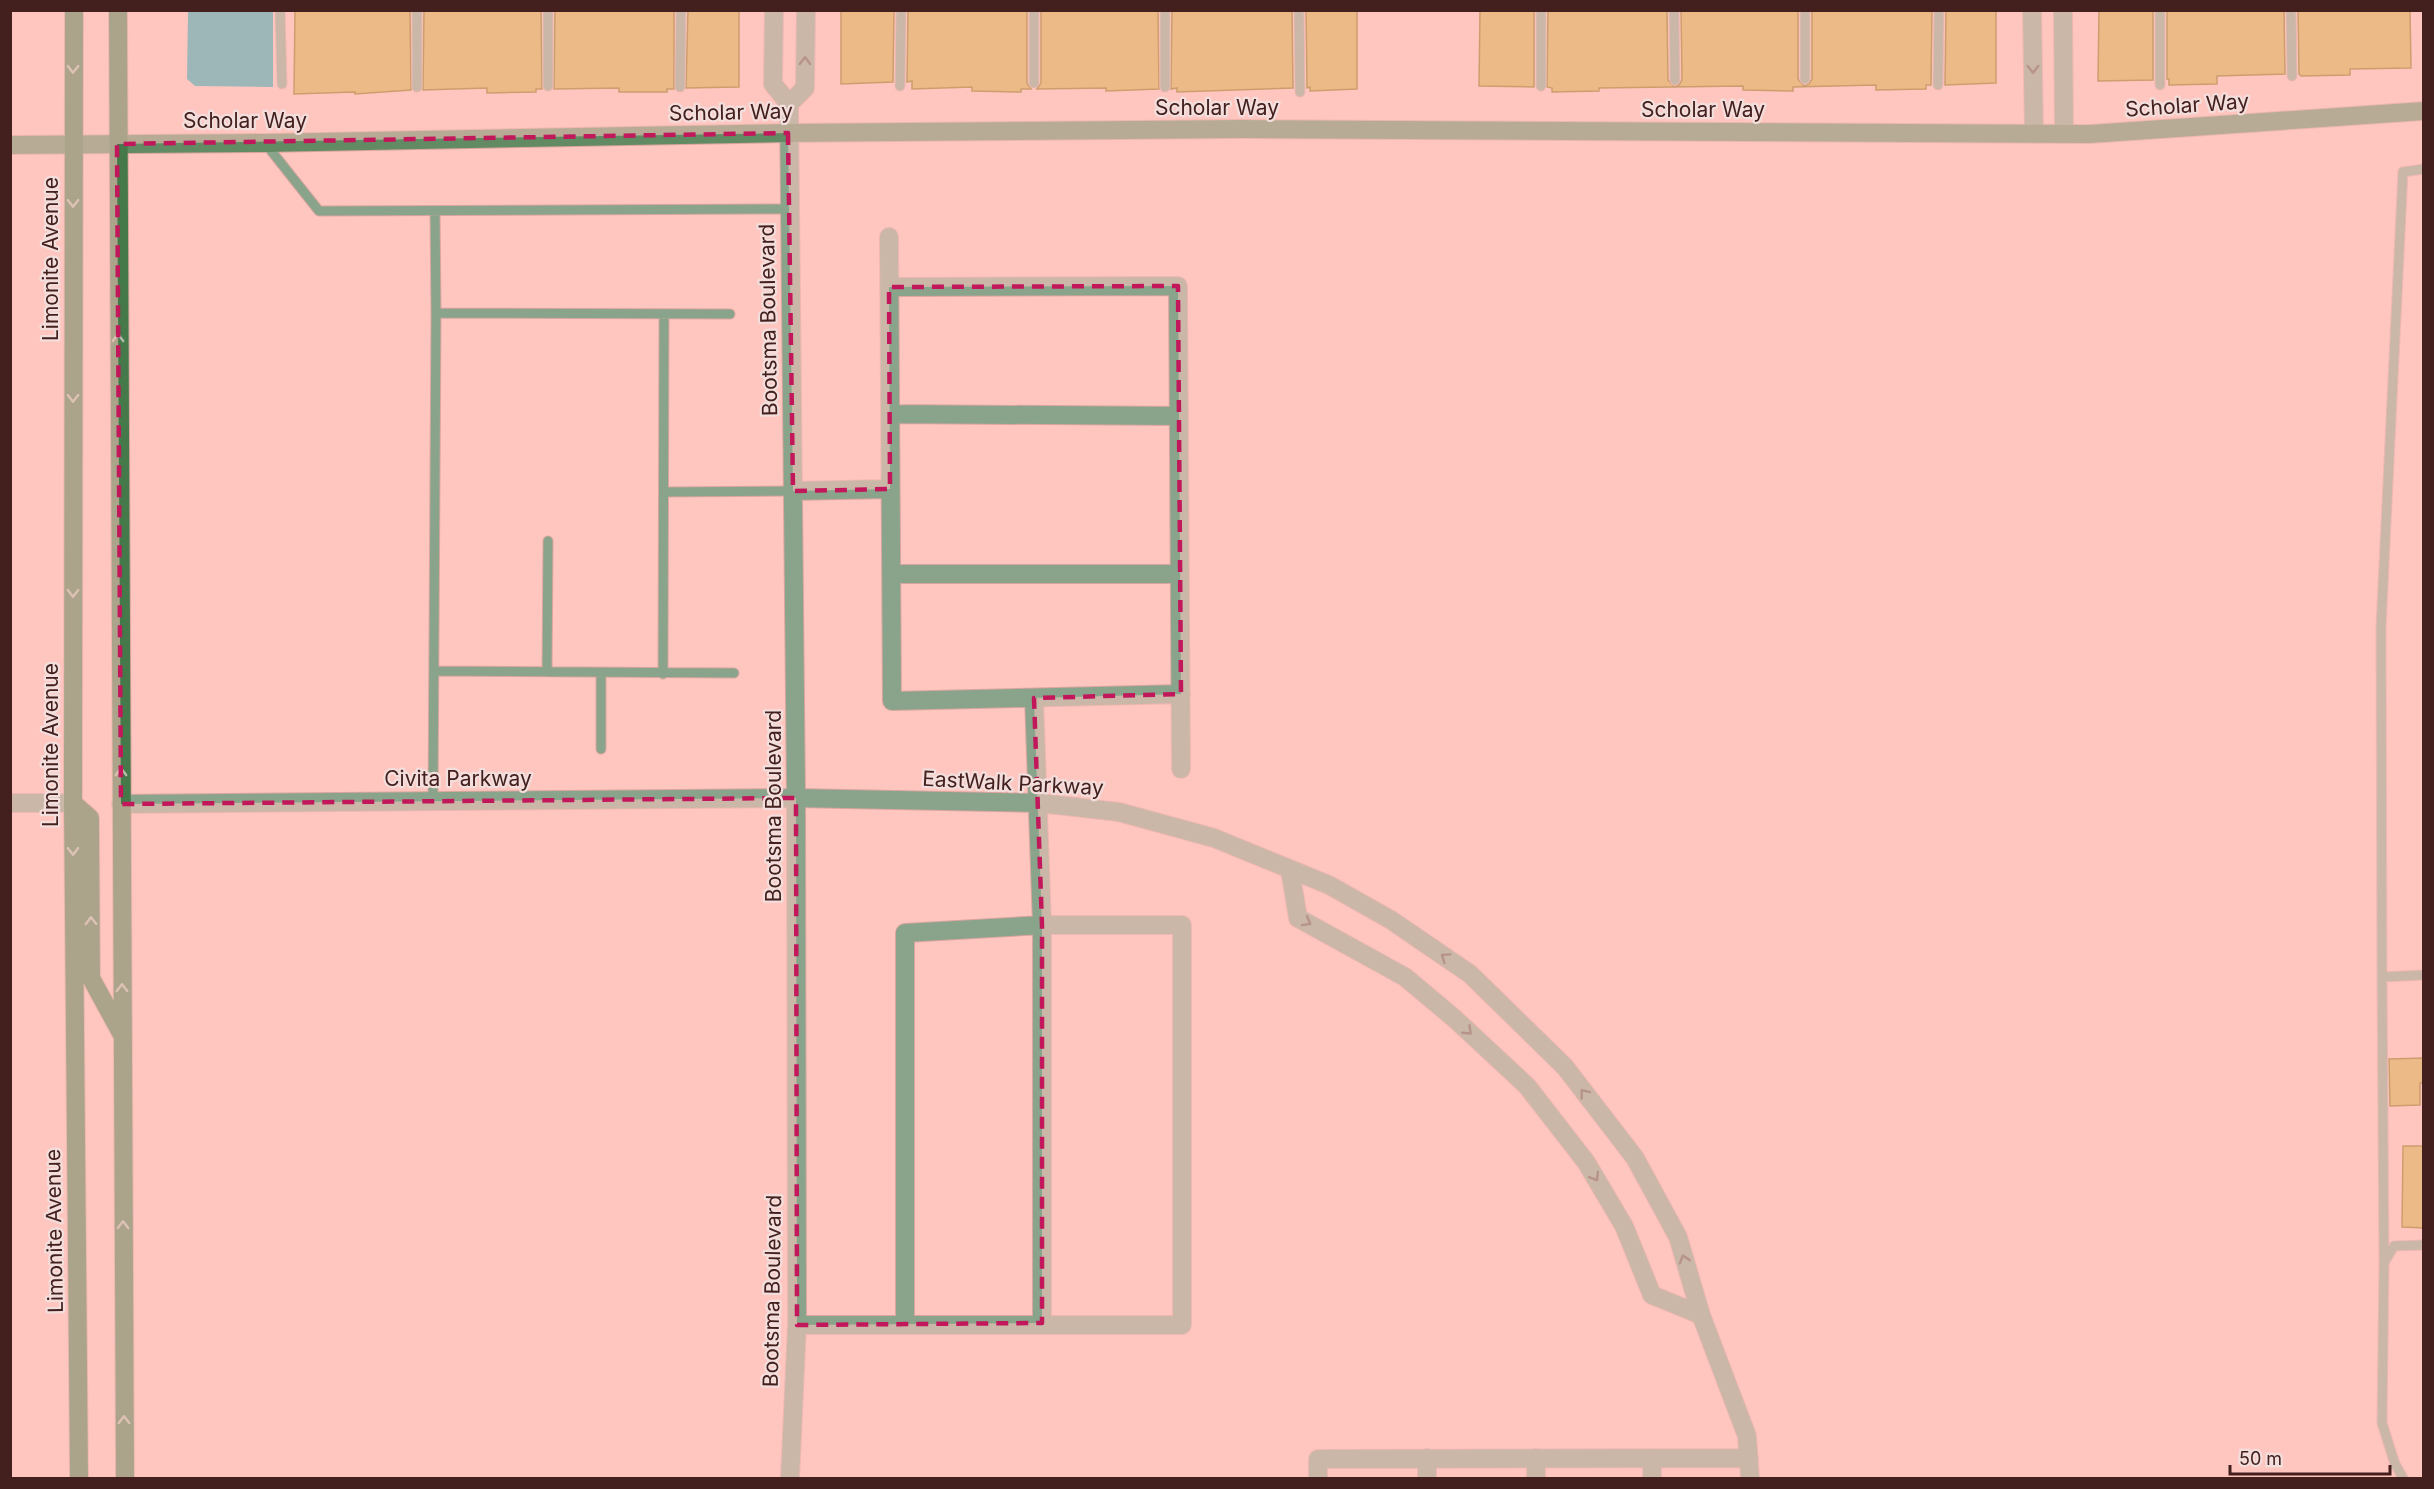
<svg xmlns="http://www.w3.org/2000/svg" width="2434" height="1489" viewBox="0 0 2434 1489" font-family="Inter,sans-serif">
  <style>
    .water { fill: #26a3b0 }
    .building { fill: #d5aa40; stroke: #8f6d0d; stroke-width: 1.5 }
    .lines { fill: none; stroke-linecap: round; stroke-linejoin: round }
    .lane-casing { stroke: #d9a59f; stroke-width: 11 }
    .street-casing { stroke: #d9a59f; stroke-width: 20 }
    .secondary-casing { stroke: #d9a59f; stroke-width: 20 }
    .primary-casing { stroke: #d9a59f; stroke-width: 20 }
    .lane { stroke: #89a48a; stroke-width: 9 }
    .street { stroke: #89a48a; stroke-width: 18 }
    .secondary { stroke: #628b64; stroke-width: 18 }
    .primary { stroke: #457949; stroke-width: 18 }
    .oneway { stroke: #5f5549 }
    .oneway2 { stroke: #b5bba9 }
    .marked { fill: none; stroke: #c2185b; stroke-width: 4.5; stroke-dasharray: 12 8; stroke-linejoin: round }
    .labels { text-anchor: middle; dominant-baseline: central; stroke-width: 4.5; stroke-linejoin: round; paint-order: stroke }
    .street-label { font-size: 21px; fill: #43201d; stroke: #f2dedc }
  </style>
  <rect width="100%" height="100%" fill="#ffc6c0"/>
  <path class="water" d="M 188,11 L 273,11 L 273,87 L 195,86 L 187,79 Z"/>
  <path class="building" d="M 295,10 L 410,10 L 411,90 L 355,94 L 355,92 L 294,94 Z
    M 424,10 L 541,10 L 542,89 L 536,89 L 536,92 L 487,93 L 487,88 L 423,90 Z
    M 555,10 L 674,10 L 674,89 L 667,89 L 667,92 L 619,92 L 619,88 L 554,89 Z
    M 688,10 L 739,10 L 739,87 L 686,88 Z
    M 841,10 L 894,10 L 893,82 L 841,84 Z
    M 908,10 L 1027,10 L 1027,83 L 1031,89 L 1021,89 L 1021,92 L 972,91 L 972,87 L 912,89 L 912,81 L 907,82 Z
    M 1041,10 L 1158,10 L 1159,89 L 1106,91 L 1106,88 L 1037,89 L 1041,83 Z
    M 1172,10 L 1292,10 L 1293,88 L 1177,92 L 1177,88 L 1171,89 Z
    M 1306,10 L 1357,10 L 1357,89 L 1310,91 L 1310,87 L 1307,88 Z
    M 1480,10 L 1534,10 L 1534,87 L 1479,86 Z
    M 1548,10 L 1667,10 L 1668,80 L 1675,87 L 1679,85 L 1682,80 L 1681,10 L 1798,10 L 1798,79 L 1804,86 L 1809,84 L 1812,79 L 1812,10 L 1932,10 L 1931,85 L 1926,85 L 1926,89 L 1876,90 L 1876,85 L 1793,87 L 1793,91 L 1743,90 L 1743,86 L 1599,88 L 1599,91 L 1552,92 L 1552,88 L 1547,87 Z
    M 1946,10 L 1996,10 L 1996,83 L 1945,85 Z
    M 2099,10 L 2153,10 L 2153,80 L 2098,81 Z
    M 2167,10 L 2284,10 L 2285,74 L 2217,76 L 2217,84 L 2169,85 L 2169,79 L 2167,79 Z
    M 2298,10 L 2410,10 L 2411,68 L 2350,69 L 2350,75 L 2301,76 L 2299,74 Z
    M 2424,1058 L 2424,1083 L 2420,1083 L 2420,1105 L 2390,1106 L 2389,1059 Z
    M 2403,1146 L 2424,1146 L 2424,1228 L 2402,1227 Z"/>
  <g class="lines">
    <defs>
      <path id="lane" d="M 280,10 L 282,84
        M 417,10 L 417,87
        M 1165,10 L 1165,87
        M 1299,10 L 1300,92
        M 1541,10 L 1541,86
        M 1674,10 L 1675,80
        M 2160,10 L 2160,85
        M 2291,10 L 2292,76
        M 1805,79 L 1805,10
        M 1034,83 L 1034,10
        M 1938,85 L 1939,10
        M 548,86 L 548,10
        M 900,86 L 901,10
        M 680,87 L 681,10
        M 265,143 L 319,211 L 789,209
        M 435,211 L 436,313 L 730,314
        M 665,492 L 793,491
        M 434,671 L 734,673
        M 547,672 L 548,541
        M 601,673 L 601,749
        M 663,674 L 664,314
        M 433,801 L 436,313
        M 2382,977 L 2381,627 L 2403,172 L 2424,169
        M 2384,1263 L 2382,977 L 2424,975
        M 2403,1478 L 2395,1464 L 2382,1423 L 2384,1263 L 2394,1246 L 2424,1245"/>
      <path id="street" d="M 774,10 L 773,84 L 789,104 L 796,798 L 797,1325 L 790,1478
        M 2032,10 L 2034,134
        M 2063,10 L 2064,134
        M 789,104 L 805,88 L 806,10
        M 889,237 L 892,701 L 1181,694
        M 889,287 L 1178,286 L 1181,769
        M 890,414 L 1179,416
        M 793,491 L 890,489
        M 891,574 L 1180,574
        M 1034,698 L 1042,925 L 1042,1323
        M 10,803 L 73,803
        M 121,804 L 796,798 L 1039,803 L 1119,812 L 1214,838 L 1329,885 L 1391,920 L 1470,974 L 1565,1067 L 1635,1158 L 1678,1237 L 1701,1315 L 1747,1436 L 1750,1478
        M 1290,870 L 1298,918 L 1405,977 L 1455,1019 L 1527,1086 L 1586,1162 L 1624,1226 L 1652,1295 L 1701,1315
        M 797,1325 L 1182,1325 L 1182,925 L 1042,925 L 905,933 L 905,1324
        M 1427,1458 L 1427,1478
        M 1536,1458 L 1536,1478
        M 1652,1458 L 1652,1478
        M 1318,1478 L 1318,1459 L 1749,1458"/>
      <path id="secondary" d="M 10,145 L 265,143 L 788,133 L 1242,129 L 2090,134 L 2424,111"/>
      <path id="primary" d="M 74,10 L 73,803 L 79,1478
        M 118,10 L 125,1478
        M 73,803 L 90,818 L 91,978 L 121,1033"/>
    </defs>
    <use href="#lane" class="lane-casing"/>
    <use href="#street" class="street-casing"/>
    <use href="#secondary" class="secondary-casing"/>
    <use href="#primary" class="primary-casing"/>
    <use href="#lane" class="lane"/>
    <use href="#street" class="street"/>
    <use href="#secondary" class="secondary"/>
    <use href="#primary" class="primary"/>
  </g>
  <defs><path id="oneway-chevron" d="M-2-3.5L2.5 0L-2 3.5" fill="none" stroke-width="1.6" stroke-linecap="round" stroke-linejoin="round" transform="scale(1.5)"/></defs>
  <g class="oneway">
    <use href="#oneway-chevron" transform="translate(805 61) rotate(-89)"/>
    <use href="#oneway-chevron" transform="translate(2033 69) rotate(90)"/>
    <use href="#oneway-chevron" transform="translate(1307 922) rotate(29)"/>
    <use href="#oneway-chevron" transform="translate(1445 957) rotate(-145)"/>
    <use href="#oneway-chevron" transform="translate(1468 1031) rotate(43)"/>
    <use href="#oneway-chevron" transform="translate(1584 1093) rotate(-128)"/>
    <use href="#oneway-chevron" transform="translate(1595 1177) rotate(59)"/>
    <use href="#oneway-chevron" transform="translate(1684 1259) rotate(-107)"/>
  </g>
  <g class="oneway2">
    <use href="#oneway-chevron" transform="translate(73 69) rotate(91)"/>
    <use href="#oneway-chevron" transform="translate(73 203) rotate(90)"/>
    <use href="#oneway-chevron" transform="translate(118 338) rotate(-90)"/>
    <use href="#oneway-chevron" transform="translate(73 398) rotate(90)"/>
    <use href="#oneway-chevron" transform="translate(73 593) rotate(90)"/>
    <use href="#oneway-chevron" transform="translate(121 772) rotate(-90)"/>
    <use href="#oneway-chevron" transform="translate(73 851) rotate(89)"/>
    <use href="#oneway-chevron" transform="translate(91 921) rotate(-91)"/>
    <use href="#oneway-chevron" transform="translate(122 988) rotate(-90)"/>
    <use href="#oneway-chevron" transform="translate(123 1225) rotate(-90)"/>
    <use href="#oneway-chevron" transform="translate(124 1420) rotate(-90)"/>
  </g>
  <path d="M0 0H2434V1489H0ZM 788,133 L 793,491 L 890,489 L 889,287 L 1178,286 L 1181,694 L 1034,698 L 1042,925 L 1042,1323 L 797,1325 L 796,798 L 121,804 L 117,144 Z" fill="#ffc6c0" fill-opacity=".55" fill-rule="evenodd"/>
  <path class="marked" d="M 788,133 L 793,491 L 890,489 L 889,287 L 1178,286 L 1181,694 L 1034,698 L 1042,925 L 1042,1323 L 797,1325 L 796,798 L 121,804 L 117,144 Z"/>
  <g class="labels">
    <g class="street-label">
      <text transform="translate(2187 105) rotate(-4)">Scholar Way</text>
      <text x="1217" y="107">Scholar Way</text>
      <text x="1703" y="109">Scholar Way</text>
      <text transform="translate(731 112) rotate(-1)">Scholar Way</text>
      <text x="245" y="120">Scholar Way</text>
      <text transform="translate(50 259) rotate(-90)">Limonite Avenue</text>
      <text transform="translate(768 320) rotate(-91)">Bootsma Boulevard</text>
      <text transform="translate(50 745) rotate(-90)">Limonite Avenue</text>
      <text x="458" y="778">Civita Parkway</text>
      <text transform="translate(1013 783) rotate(3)">EastWalk Parkway</text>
      <text transform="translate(773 806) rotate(-90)">Bootsma Boulevard</text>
      <text transform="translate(54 1231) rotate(-91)">Limonite Avenue</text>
      <text transform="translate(772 1291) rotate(-89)">Bootsma Boulevard</text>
    </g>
  </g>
  <rect width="2434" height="1489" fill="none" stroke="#43201d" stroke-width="24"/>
  <path d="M2230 1465v9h160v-9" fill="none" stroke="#43201d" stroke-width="3"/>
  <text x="2239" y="1465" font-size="18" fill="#43201d" stroke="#f2dedc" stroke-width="4.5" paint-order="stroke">50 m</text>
</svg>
